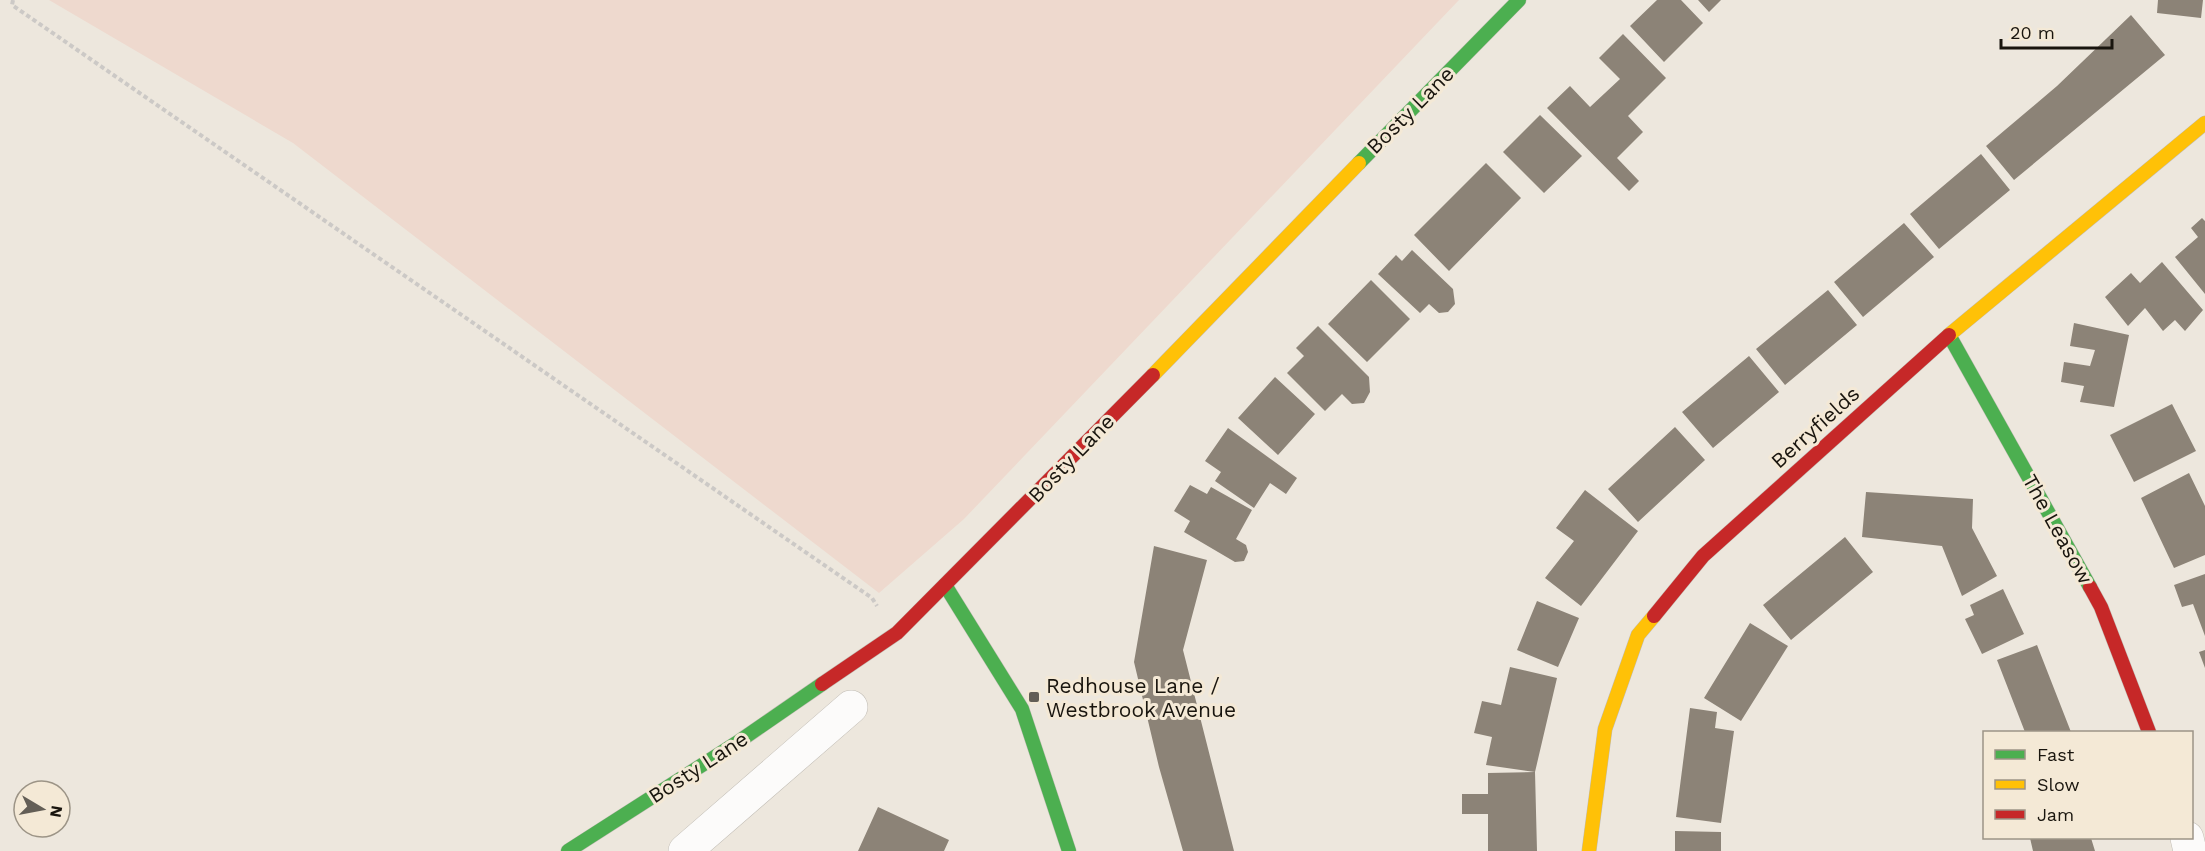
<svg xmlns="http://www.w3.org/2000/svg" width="2205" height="851" viewBox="0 0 2205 851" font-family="'Work Sans',sans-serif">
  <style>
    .green { fill: #eed9ce }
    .building { fill: #8c8377 }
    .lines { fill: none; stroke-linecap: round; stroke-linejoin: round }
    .street-casing { stroke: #c0bcb4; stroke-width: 34 }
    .fast-casing { stroke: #c0bcb4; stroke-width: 15 }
    .slow-casing { stroke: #c0bcb4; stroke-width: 15 }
    .jam-casing { stroke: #c0bcb4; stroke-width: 15 }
    .path { stroke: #ccc9c6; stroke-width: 4; stroke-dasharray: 4.5 3; stroke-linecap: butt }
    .street { stroke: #fcfbfa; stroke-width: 33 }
    .fast { stroke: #4caf50; stroke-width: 14 }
    .slow { stroke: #ffc107; stroke-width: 14 }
    .jam { stroke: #c62828; stroke-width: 14 }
    .poi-dot { fill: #635e56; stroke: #f4e9d6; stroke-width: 2 }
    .labels { text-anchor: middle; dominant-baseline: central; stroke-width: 6; stroke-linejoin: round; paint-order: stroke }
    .street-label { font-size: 21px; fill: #19150e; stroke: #f4e9d6 }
    .poi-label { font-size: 21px; fill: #19150e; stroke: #f4e9d6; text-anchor: start }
  </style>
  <rect width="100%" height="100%" fill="#ede7dd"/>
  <path class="green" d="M 49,0 L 1459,0 L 964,519 L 879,593 L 293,143 Z"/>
  <path class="building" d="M 1657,0 L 1681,0 L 1703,23 L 1664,62 L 1630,26 Z
    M 1698,0 L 1721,0 L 1709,12 Z
    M 2158,0 L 2203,0 L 2201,18 L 2157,13 Z
    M 2131,15 L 2165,55 L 2014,180 L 1986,146 L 2057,86 Z
    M 1623,34 L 1666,78 L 1628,116 L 1643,132 L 1617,158 L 1639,181 L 1629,191 L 1547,108 L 1570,86 L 1590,107 L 1620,79 L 1599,58 Z
    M 1540,115 L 1582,156 L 1544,193 L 1503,152 Z
    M 1981,154 L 2010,190 L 1939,249 L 1910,214 Z
    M 1486,163 L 1521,198 L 1449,271 L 1414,235 Z
    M 2202,218 L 2205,221 L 2205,294 L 2175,257 L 2198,237 L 2191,228 Z
    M 1904,223 L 1934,257 L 1863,317 L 1834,282 Z
    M 1412,250 L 1453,289 L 1455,304 L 1448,312 L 1439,313 L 1429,304 L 1420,313 L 1378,274 L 1396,255 L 1402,261 Z
    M 2162,262 L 2203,310 L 2185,331 L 2175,320 L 2163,331 L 2145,308 L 2128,326 L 2105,297 L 2131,273 L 2140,283 Z
    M 1371,280 L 1410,319 L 1367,362 L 1328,324 Z
    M 1828,290 L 1857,325 L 1785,385 L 1756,349 Z
    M 2074,323 L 2129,335 L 2114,407 L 2080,402 L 2084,386 L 2061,382 L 2064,362 L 2090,366 L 2095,350 L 2070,346 Z
    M 1318,326 L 1369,377 L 1370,392 L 1364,403 L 1352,404 L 1342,394 L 1325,411 L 1287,373 L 1304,356 L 1296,348 Z
    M 1749,356 L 1779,392 L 1713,448 L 1682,412 Z
    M 1275,377 L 1315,414 L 1278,455 L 1238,418 Z
    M 2172,404 L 2196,451 L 2134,482 L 2110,435 Z
    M 1675,427 L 1705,460 L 1638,522 L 1608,489 Z
    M 1228,428 L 1297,478 L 1286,494 L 1270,483 L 1254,508 L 1215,481 L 1221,472 L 1205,461 Z
    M 2189,473 L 2205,506 L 2205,555 L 2174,568 L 2141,498 Z
    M 1190,485 L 1207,494 L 1211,487 L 1252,510 L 1236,539 L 1246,545 L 1248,552 L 1244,561 L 1235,562 L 1184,532 L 1190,521 L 1174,511 Z
    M 1585,490 L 1638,531 L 1581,606 L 1545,578 L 1574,541 L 1556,528 Z
    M 1866,492 L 1973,499 L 1972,528 L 1997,576 L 1962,596 L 1942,546 L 1862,537 Z
    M 1845,537 L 1873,572 L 1791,640 L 1763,605 Z
    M 1154,546 L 1207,560 L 1183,650 L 1234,851 L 1183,851 L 1159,767 L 1134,662 Z
    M 2205,574 L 2205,636 L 2193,604 L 2182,607 L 2174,585 Z
    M 2003,589 L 2024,634 L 1982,654 L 1965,619 L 1974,615 L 1970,605 Z
    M 1537,601 L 1579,618 L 1558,667 L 1517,650 Z
    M 1750,623 L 1788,646 L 1741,721 L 1704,698 Z
    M 2037,645 L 2071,732 L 2025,732 L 1997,660 Z
    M 2205,650 L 2205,668 L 2199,652 Z
    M 1510,667 L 1557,678 L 1535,772 L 1537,851 L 1488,851 L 1488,814 L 1462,814 L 1462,794 L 1488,794 L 1488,773 L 1535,772 L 1486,765 L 1492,737 L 1474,733 L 1482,701 L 1501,705 Z
    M 1690,708 L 1717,712 L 1715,728 L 1734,731 L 1721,823 L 1676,817 Z
    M 878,807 L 949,840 L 944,851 L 858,851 Z
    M 1675,831 L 1721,832 L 1721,851 L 1675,851 Z
    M 2030,838 L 2091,838 L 2095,851 L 2033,851 Z"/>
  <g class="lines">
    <defs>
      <path id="street" d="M 2187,838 L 2190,851
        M 685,851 L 851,707"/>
      <path id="fast" d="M 1359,163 L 1519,0
        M 1949,335 L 2090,587
        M 945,585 L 1022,709 L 1069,851
        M 568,851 L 738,742 L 822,684"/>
      <path id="slow" d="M 1949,335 L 2205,123
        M 1153,375 L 1359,163
        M 1589,851 L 1605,729 L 1638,635 L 1654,616"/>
      <path id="jam" d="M 2090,587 L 2101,607 L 2149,732
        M 1654,616 L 1703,556 L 1949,335
        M 822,684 L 897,633 L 1153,375"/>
    </defs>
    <use href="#street" class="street-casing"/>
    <use href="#fast" class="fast-casing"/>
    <use href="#slow" class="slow-casing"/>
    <use href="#jam" class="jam-casing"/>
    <path class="path" d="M 13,0 L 12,5 L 872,598 L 877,606"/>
    <use href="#street" class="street"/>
    <use href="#fast" class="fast"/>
    <use href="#slow" class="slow"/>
    <use href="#jam" class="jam"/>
  </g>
  <rect class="poi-dot" x="1028" y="691" width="12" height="12" rx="3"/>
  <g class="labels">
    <g class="street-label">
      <text transform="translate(1410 110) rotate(-45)">Bosty Lane</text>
      <text transform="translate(1815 427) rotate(-42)">Berryfields</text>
      <text transform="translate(1071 458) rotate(-46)">Bosty Lane</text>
      <text transform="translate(2058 529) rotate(61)">The Leasow</text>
      <text transform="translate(698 767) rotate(-33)">Bosty Lane</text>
    </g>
    <g class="poi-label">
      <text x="1046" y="685">Redhouse Lane /<tspan x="1046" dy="24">Westbrook Avenue</tspan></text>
    </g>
  </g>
  <rect x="1983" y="731" width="210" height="108" fill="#f4e9d6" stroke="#9c9486" stroke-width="1.5"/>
  <rect x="1995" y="750" width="30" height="9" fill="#4caf50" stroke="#9c9486" stroke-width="1.5"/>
  <text x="2037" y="761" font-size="18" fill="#19150e">Fast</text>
  <rect x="1995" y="780" width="30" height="9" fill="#ffc107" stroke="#9c9486" stroke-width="1.5"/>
  <text x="2037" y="791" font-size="18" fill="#19150e">Slow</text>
  <rect x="1995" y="810" width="30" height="9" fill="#c62828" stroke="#9c9486" stroke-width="1.5"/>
  <text x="2037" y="821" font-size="18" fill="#19150e">Jam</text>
  <g transform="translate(42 809) rotate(100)"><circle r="28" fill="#f4e9d6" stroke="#9c9486" stroke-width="1.5"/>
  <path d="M0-4.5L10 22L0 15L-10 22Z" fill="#635e56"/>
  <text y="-9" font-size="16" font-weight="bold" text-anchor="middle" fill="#19150e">N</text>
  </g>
  <path d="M2001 39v9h111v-9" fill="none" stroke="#19150e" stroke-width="3"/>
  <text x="2010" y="39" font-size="18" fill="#19150e" stroke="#f4e9d6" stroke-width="4.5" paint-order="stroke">20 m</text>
</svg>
